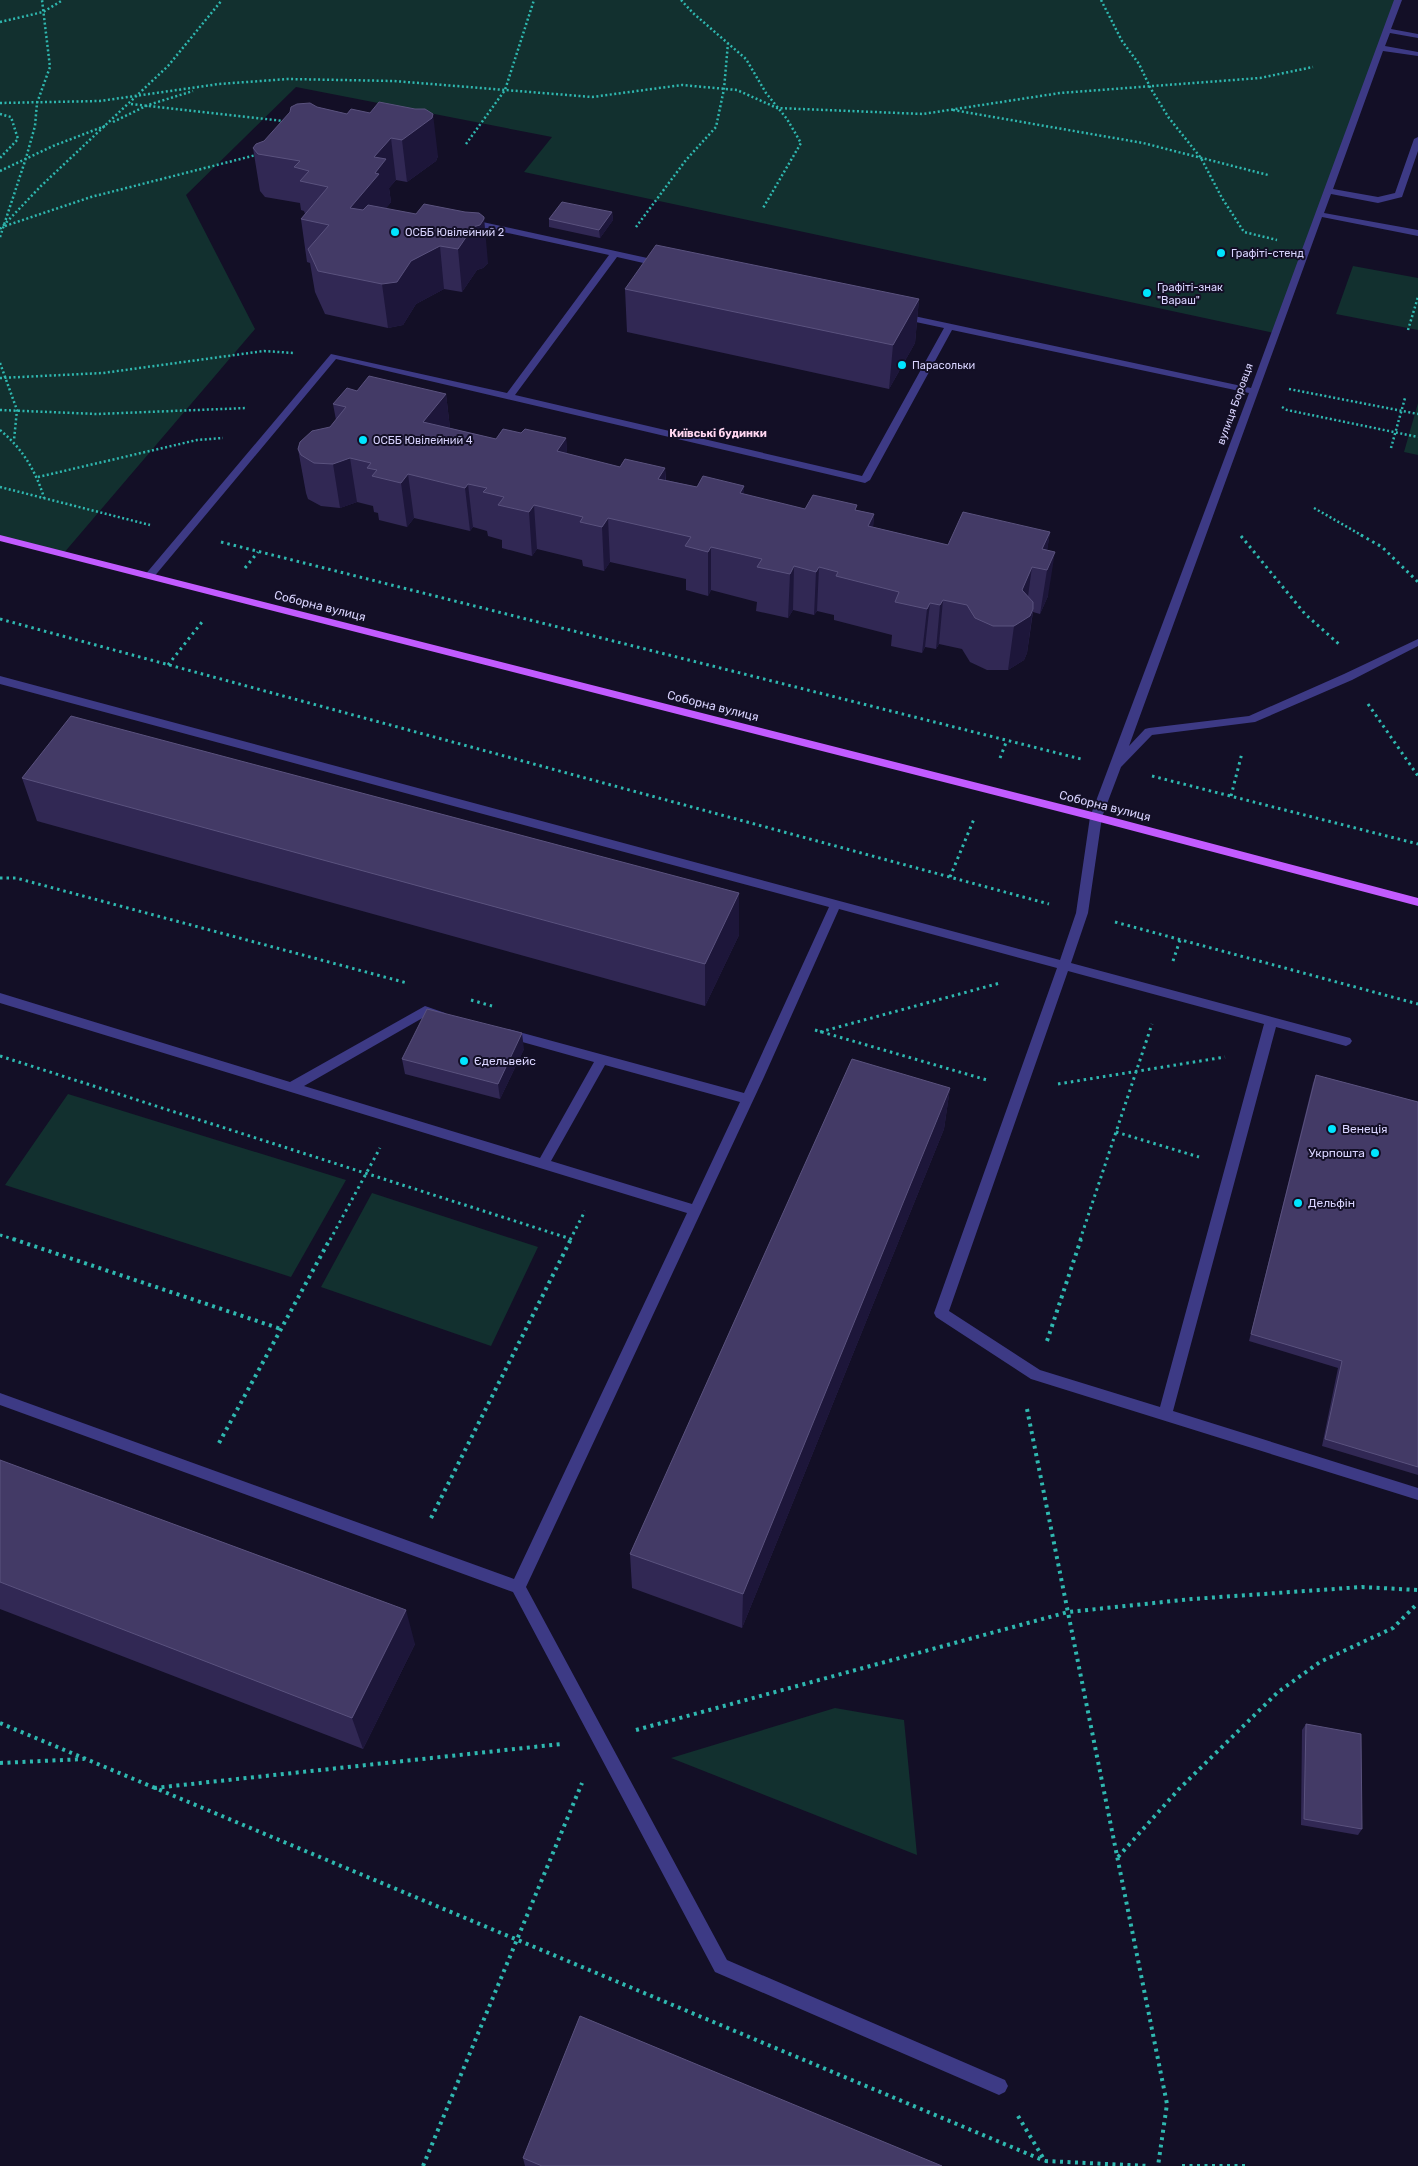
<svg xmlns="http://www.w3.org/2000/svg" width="1418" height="2166" viewBox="0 0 1418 2166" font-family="Rubik,sans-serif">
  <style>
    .green { fill: #12302f }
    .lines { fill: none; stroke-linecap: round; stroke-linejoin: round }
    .path-far2 { stroke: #2fb8b0; stroke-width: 2.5; stroke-dasharray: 2 2.5; stroke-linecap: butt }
    .path-far1 { stroke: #2fb8b0; stroke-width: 3; stroke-dasharray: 2.5 4; stroke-linecap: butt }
    .path { stroke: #2fb8b0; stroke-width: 4; stroke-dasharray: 3 4.5; stroke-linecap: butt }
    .minor { fill: #3d3a85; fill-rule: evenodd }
    .major { fill: #c25bff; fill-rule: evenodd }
    .wall { fill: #312854 }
    .shaded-wall { fill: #1d163a }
    .building { fill: #433a66; stroke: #5a527e }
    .poi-dot { fill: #00e5ff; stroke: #130f26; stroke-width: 2 }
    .labels { text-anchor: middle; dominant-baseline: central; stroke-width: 4; stroke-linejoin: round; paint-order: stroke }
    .far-poi-label { font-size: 11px; fill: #d9d4ff; stroke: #130f26; text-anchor: start }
    .far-street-label { font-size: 11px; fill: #d9d4ff; stroke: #130f26 }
    .far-neighbourhood-label { font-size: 11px; font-weight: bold; fill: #ffd6f0; stroke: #130f26 }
    .street-label { font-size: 12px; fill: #d9d4ff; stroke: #130f26 }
    .poi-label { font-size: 12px; fill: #d9d4ff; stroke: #130f26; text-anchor: start }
  </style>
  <rect width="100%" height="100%" fill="#130f26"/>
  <path class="green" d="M 0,0 L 1398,0 L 1274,333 L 524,172 L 552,137 L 296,87 L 186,195 L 255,329 L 63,554 L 0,538 Z
    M 1353,266 L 1418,278 L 1418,330 L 1336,314 Z
    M 1418,403 L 1418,455 L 1404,452 Z
    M 68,1094 L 346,1180 L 291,1277 L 5,1185 Z
    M 372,1193 L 538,1247 L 491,1346 L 321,1287 Z
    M 835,1708 L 904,1720 L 917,1855 L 671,1758 Z"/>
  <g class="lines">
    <path class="path-far2" d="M 681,0 L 693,13 L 746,59 L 766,93 L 787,119 L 801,143 L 763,208
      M 1101,0 L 1122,41 L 1139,64 L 1151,89 L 1169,118 L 1201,158 L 1222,198 L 1244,232 L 1277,240
      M 0,22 L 43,12 L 63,0
      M 0,103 L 100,101 L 219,84 L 288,79 L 394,81 L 592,97 L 682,85 L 737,90 L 777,108 L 923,114 L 1060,93 L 1260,78 L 1313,67
      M 131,104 L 284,121
      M 953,110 L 1143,143 L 1268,175
      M 0,114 L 11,117 L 18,139 L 0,158
      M 113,122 L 148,105 L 193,91
      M 466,144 L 505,90 L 534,0
      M 0,171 L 53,146 L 105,126
      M 5,226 L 91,197 L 256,155
      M 636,227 L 686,160 L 716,127 L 724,89 L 728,43
      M 0,229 L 41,186 L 168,66 L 222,0
      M 0,237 L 26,158 L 35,126 L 37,103 L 50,67 L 42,0
      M 1408,330 L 1418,297
      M 0,363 L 17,410 L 14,440
      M 0,378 L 103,373 L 264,351 L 293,353
      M 1289,389 L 1418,414
      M 1282,407 L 1287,410 L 1418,437
      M 0,410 L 97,414 L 247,408
      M 0,430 C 22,448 36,471 44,498
      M 1391,448 L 1405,398
      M 38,477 L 197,440 L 223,438
      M 0,487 L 150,525
      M 1314,508 L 1363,536"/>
    <path class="path-far1" d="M 1361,535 L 1382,547 L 1418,582
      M 1241,536 L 1305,614 L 1340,645
      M 221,542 L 1081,759
      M 245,568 L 258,552
      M 0,619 L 1049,904
      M 168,665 L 202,622
      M 1368,704 L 1418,776
      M 1000,758 L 1007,740
      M 1152,776 L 1418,844
      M 1231,796 L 1242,753
      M 950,877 L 974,819
      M 0,878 L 16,878 L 407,983
      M 1115,922 L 1418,1004
      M 1173,961 L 1180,940
      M 471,1000 L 492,1006
      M 815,1030 L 987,1080
      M 820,1032 L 1000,983
      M 0,1056 L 571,1239
      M 1058,1084 L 1225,1057
      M 1116,1132 L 1199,1157
      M 0,1235 L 16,1240
      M 330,1240 L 380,1148
      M 570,1240 L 585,1211
      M 1080,1240 L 1152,1024"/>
    <path class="path" d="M 13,1239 L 281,1329
      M 1047,1341 L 1081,1239
      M 1027,1409 L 1167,2104 L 1158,2166
      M 219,1443 L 330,1239
      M 431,1518 L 571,1239
      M 0,1723 L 1045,2161
      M 636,1730 L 1068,1612 L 1192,1599 L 1362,1587 L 1418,1590
      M 0,1763 L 84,1759
      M 154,1788 L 561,1744
      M 1118,1857 L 1179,1789 L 1278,1692 L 1320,1662 L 1393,1628 L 1418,1603
      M 1018,2116 L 1045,2161 L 1149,2166
      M 423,2166 L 582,1783
      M 1182,2166 L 1248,2166"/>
    <path class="minor" d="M 1394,0 L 1402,0 L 1391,29 L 1418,34 L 1418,38 L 1390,33 L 1385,46 L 1418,52 L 1418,56 L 1383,51 L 1333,189 L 1378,197 L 1395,193 L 1414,139 L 1418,137 L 1418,151 L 1402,197 L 1378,203 L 1331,194 L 1324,213 L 1418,230 L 1418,236 L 1322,217 L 1129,746 L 1145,729 L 1149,728 L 1249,716 L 1344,674 L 1418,639 L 1418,646 L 1352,680 L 1255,722 L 1152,735 L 1121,767 L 1102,817 L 1088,913 L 1071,963 L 1350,1038 L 1352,1041 L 1350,1044 L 1346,1046 L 1276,1027 L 1173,1411 L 1418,1488 L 1418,1500 L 1031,1379 L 936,1317 L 934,1313 L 1057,968 L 839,909 L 764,1077 L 526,1587 L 727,1960 L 1005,2080 L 1008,2086 L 1005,2092 L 999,2095 L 715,1972 L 513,1592 L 0,1405 L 0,1393 L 514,1579 L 687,1213 L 0,1003 L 0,993 L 290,1082 L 425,1006 L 445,1013 L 447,1016 L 445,1019 L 441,1021 L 426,1016 L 304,1086 L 540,1158 L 594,1062 L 504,1037 L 502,1034 L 504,1031 L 508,1029 L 744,1093 L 829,907 L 0,684 L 0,676 L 1060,960 L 1076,913 L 1090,817 L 1249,393 L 952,330 L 870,480 L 865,483 L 336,359 L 153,578 L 145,578 L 144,576 L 331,354 L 507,393 L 609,255 L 466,224 L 466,220 L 469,219 L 661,261 L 665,264 L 661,267 L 617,257 L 515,395 L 862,476 L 944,328 L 897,318 L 897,314 L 900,313 L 1251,388 ZM 1068,971 L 1264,1024 L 1160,1407 L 1040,1370 L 949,1311 ZM 605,1065 L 740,1102 L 692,1204 L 551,1161 Z"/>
    <path class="major" d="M 0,535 L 1096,813 L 1418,898 L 1418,906 L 1096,821 L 0,541 Z"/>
  </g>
  <path class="wall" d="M 317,107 L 347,114 L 370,113 L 438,156 L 436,161 L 407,182 L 396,180 L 389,188 L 391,202 L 386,208 L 488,263 L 483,268 L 477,270 L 462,292 L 444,289 L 416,304 L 403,325 L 388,328 L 325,314 L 315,292 L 310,263 L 307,262 L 301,219 L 305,214 L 304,211 L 301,210 L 300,203 L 265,197 L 260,191 L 253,148 Z
    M 612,212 L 613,220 L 600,238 L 549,227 L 549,219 Z
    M 625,289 L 919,299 L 915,343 L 889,389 L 627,332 Z
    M 357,391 L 446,394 L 450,428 L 496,439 L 521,433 L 566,438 L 567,454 L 620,467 L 665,468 L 666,480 L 697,487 L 744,494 L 805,509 L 857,510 L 874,514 L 873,527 L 948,545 L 1050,532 L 1047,550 L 1048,596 L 1040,614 L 1033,612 L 1027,653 L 1024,660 L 1008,670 L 987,670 L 970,662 L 962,649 L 939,644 L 936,649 L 925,647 L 922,653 L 891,646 L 892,635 L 834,620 L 834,615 L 817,611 L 814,615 L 793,610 L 788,618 L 756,611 L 757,602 L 711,590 L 708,596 L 686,590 L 686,579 L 610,562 L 604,571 L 583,566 L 582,560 L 537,549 L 532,556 L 502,548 L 502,540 L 488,536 L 487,531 L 473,527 L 470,531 L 414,518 L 407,527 L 379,520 L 378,513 L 374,512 L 373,506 L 357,502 L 340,508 L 321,506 L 308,499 L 306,493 L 298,449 L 330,427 L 336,420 L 333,404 Z
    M 22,778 L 739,893 L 739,935 L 705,1006 L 37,821 Z
    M 524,1049 L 500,1099 L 405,1074 L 402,1059 Z
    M 1316,1075 L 1418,1102 L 1418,1475 L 1322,1446 L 1338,1368 L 1249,1341 L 1313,1083 Z
    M 950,1088 L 944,1129 L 742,1628 L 632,1588 L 630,1554 Z
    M 0,1460 L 415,1644 L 363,1749 L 0,1609 Z
    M 1306,1724 L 1362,1829 L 1358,1835 L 1301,1825 L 1302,1730 Z
    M 523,2158 L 942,2166 L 525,2166 Z"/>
  <path class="shaded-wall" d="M 433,114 L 438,156 L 436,161 L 407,182 L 402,140 Z
    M 391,138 L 396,180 L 389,188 L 391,202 L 384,211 L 385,216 L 350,208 L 374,157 Z
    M 612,212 L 613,220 L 600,238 L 599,230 Z
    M 484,217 L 488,263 L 483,268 L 477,270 L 462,292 L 458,249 L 473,227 Z
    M 440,246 L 444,289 L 416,304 L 403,325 L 388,328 L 382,284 L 411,261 Z
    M 919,299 L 915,343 L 889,389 L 893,345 Z
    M 446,394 L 451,437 L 423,422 Z
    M 566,438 L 569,482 L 557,451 Z
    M 350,458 L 357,502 L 340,508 L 333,464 Z
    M 665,468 L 666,512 L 658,479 Z
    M 408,474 L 414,518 L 407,527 L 401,483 Z
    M 468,484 L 473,527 L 470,531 L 465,488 Z
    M 744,486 L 743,530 L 740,493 Z
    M 534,505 L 537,549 L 532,556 L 529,512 Z
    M 874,514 L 871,558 L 868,526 Z
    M 608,518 L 610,562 L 604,571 L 602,527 Z
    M 1050,532 L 1044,570 L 1042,549 Z
    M 711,547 L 711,590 L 708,596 L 708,552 Z
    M 1055,552 L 1048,596 L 1040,614 L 1047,570 Z
    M 794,566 L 793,610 L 788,618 L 790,574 Z
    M 819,567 L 817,611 L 814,615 L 816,572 Z
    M 1032,567 L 1026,611 L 1033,609 L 1027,653 L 1024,660 L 1008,670 L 1014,626 L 1022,590 Z
    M 943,600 L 939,644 L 936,649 L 940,605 Z
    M 930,603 L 925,647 L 922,653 L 927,609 Z
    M 739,893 L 739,935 L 705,1006 L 705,964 Z
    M 522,1033 L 524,1049 L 500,1099 L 498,1084 Z
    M 950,1088 L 944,1129 L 742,1628 L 743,1594 Z
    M 406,1610 L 415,1644 L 363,1749 L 352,1718 Z"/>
  <path class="building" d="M 379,102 L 415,109 L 425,109 L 433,114 L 432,118 L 402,140 L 391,138 L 374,157 L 386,159 L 375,173 L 379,174 L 350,208 L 363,210 L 368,205 L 416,214 L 424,204 L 465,212 L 479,213 L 484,217 L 484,219 L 480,225 L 473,227 L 458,249 L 440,246 L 411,261 L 397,282 L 382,284 L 318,271 L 308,249 L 329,225 L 301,219 L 328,187 L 300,181 L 309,171 L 294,167 L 300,161 L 258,154 L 253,148 L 256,144 L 264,141 L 290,112 L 291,107 L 297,104 L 310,103 L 317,107 L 347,114 L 351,109 L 370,113 Z
    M 562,202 L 612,212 L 599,230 L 549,219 Z
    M 656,245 L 919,299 L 893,345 L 625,289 Z
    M 369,376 L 446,394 L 423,422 L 496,439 L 503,429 L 521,433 L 525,429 L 566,438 L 557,451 L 620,467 L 625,459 L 665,468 L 658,479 L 697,487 L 703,476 L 744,486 L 740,493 L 805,509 L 813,495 L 857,505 L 855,510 L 874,514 L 868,526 L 948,545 L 963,512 L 1050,532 L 1042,549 L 1055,552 L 1047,570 L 1032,567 L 1022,590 L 1033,602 L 1033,609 L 1030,616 L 1014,626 L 993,626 L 975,618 L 967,605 L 943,600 L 940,605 L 930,603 L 927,609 L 895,602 L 899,592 L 836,576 L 838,572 L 819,567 L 816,572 L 794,566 L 790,574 L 757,567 L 762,559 L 711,547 L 708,552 L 685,546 L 691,537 L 608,518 L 602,527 L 580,522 L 583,517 L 534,505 L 529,512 L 498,505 L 504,497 L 483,492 L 487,488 L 468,484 L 465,488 L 408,474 L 401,483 L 372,476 L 377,470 L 367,468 L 371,463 L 350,458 L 333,464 L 314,463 L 301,455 L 298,449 L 300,442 L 312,431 L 330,427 L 346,407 L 333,404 L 347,388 L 357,391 Z
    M 71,716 L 739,893 L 705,964 L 22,778 Z
    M 427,1009 L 522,1033 L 498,1084 L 402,1059 Z
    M 852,1059 L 950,1088 L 743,1594 L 630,1554 Z
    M 1316,1075 L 1418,1102 L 1418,1467 L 1325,1439 L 1342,1361 L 1251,1334 Z
    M 0,1460 L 406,1610 L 352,1718 L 0,1582 Z
    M 1306,1724 L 1361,1734 L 1362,1829 L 1304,1819 Z
    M 580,2016 L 942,2166 L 542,2166 L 523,2158 Z"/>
  <g class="poi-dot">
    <circle cx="395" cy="232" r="5"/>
    <circle cx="1221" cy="253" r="5"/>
    <circle cx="1147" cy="293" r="5"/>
    <circle cx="902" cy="365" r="5"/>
    <circle cx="363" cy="440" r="5"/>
    <circle cx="464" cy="1061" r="5"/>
    <circle cx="1332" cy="1129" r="5"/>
    <circle cx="1375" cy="1153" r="5"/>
    <circle cx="1298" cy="1203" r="5"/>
  </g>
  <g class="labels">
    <g class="far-poi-label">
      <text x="405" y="232">ОСББ Ювілейний 2</text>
      <text x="1231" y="253">Графіті-стенд</text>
      <text x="1157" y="287">Графіті-знак<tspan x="1157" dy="13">"Вараш"</tspan></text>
      <text x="912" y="365">Парасольки</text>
      <text x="373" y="440">ОСББ Ювілейний 4</text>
    </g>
    <g class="far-street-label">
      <text transform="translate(1235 404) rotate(-70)">вулиця Боровця</text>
    </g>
    <g class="far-neighbourhood-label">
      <text x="718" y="433">Київські будинки</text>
    </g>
    <g class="street-label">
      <text transform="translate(320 606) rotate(14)">Соборна вулиця</text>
      <text transform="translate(713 706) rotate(14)">Соборна вулиця</text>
      <text transform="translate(1105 806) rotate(14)">Соборна вулиця</text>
    </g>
    <g class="poi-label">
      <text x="474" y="1061">Єдельвейс</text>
      <text x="1342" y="1129">Венеція</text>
      <text x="1365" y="1153" text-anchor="end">Укрпошта</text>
      <text x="1308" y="1203">Дельфін</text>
    </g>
  </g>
</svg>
